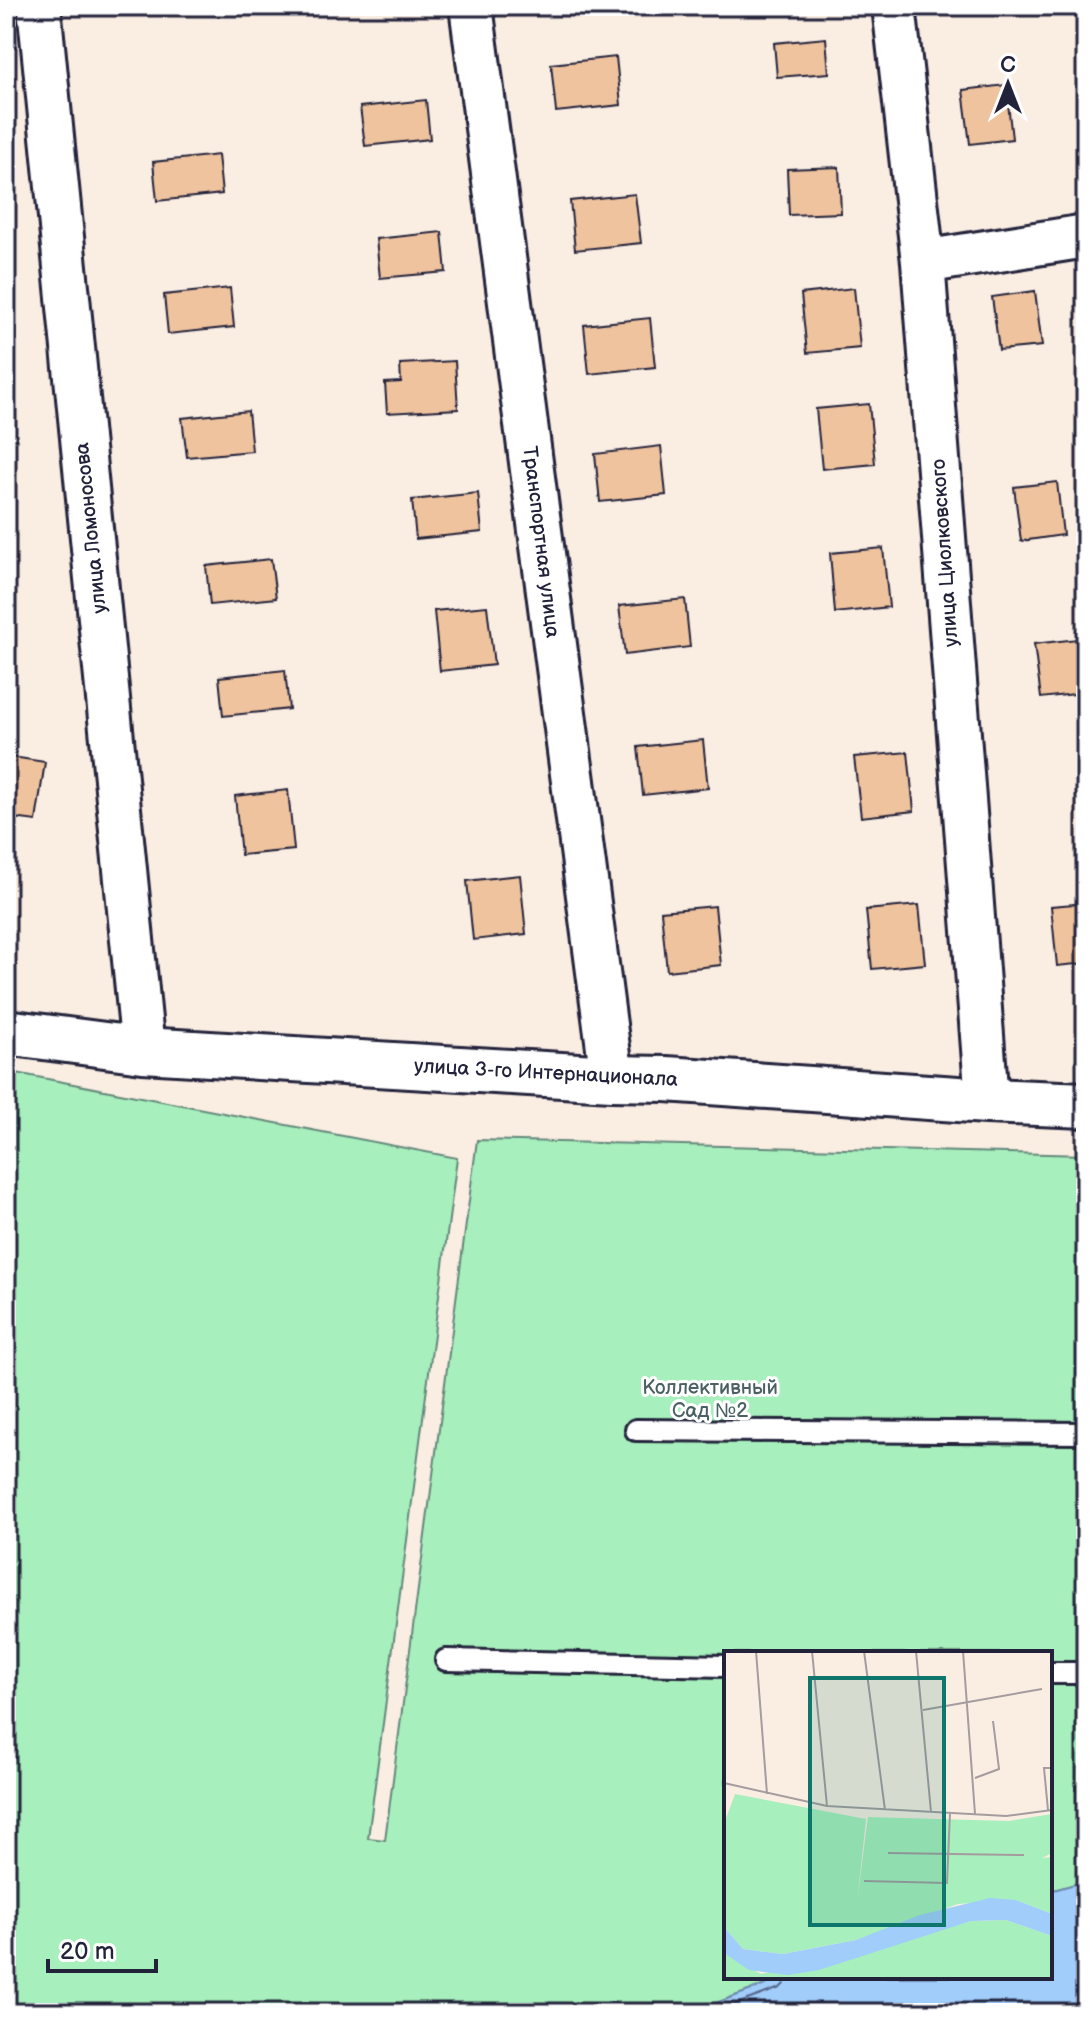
<svg xmlns="http://www.w3.org/2000/svg" width="1092" height="2019" viewBox="0 0 1092 2019" font-family="'Balsamiq Sans',sans-serif">
  <style>
    .green { fill: #a7efbc; stroke: #64887c; stroke-width: 2 }
    .water { fill: #a1cdfb; stroke: #6e89ae; stroke-width: 2 }
    .lines { fill: none; stroke-linecap: round; stroke-linejoin: round }
    .shore { stroke: #568; stroke-width: 2 }
    .building { fill: #efc39e; stroke: #22223b; stroke-width: 2 }
    .lane-casing { stroke: #22223b; stroke-width: 26 }
    .street-casing { stroke: #22223b; stroke-width: 48 }
    .secondary-casing { stroke: #22223b; stroke-width: 50 }
    .lane { stroke: #fff; stroke-width: 20 }
    .street { stroke: #fff; stroke-width: 42 }
    .secondary { stroke: #fff; stroke-width: 44 }
    .labels { text-anchor: middle; dominant-baseline: central; stroke-width: 6; stroke-linejoin: round; paint-order: stroke }
    .street-label { font-size: 20px; fill: #22223b; stroke: #fff }
    .park-label { font-size: 20px; fill: #4a6062; stroke: #fff }
    .inset-road { fill: none; stroke: #a49c9f; stroke-width: 2 }
    .view { fill: #0f766e; fill-opacity: 0.15; stroke: #0f766e; stroke-width: 4 }
    .inset-edge { fill: none; stroke: #22223b; stroke-width: 4 }
  </style>
  <rect width="100%" height="100%" fill="#faede2"/>
  <filter id="ink" filterUnits="userSpaceOnUse"><feTurbulence type="fractalNoise" baseFrequency=".0125" numOctaves="2"/><feDisplacementMap in="SourceGraphic" scale="16" xChannelSelector="R" yChannelSelector="G"/><feConvolveMatrix kernelMatrix="1 2 1 2 8 2 1 2 1" color-interpolation-filters="sRGB"/></filter>
  <g filter="url(#ink)">
    <path class="green" d="M 6,1071 L 457,1158 L 368,1838 L 385,1840 L 477,1140 L 1086,1155 L 1086,1881 L 1050,1891 L 1050,1653 L 726,1653 L 726,1977 L 787,1977 L 689,2013 L 6,2013 Z"/>
    <path class="water" d="M 1086,1881 L 1086,2013 L 689,2013 L 787,1977 L 1050,1977 L 1050,1891 Z"/>
    <g class="lines">
      <path class="shore" d="M 712,2013 L 780,1988 L 784,1984 L 785,1977"/>
    </g>
    <path class="building" d="M 826,38 L 829,73 L 777,77 L 774,43 Z
      M 616,57 L 621,105 L 556,112 L 551,64 Z
      M 1006,85 L 1012,139 L 970,144 L 963,90 Z
      M 426,100 L 430,139 L 365,146 L 360,107 Z
      M 218,155 L 222,194 L 157,201 L 153,162 Z
      M 839,167 L 841,213 L 789,215 L 787,169 Z
      M 635,194 L 641,243 L 575,250 L 570,201 Z
      M 442,232 L 446,272 L 380,278 L 376,239 Z
      M 230,288 L 234,327 L 168,334 L 164,295 Z
      M 854,288 L 860,348 L 807,353 L 801,294 Z
      M 1035,291 L 1042,346 L 999,350 L 992,297 Z
      M 650,318 L 655,367 L 589,374 L 584,325 Z
      M 455,361 L 458,409 L 387,413 L 385,383 L 401,382 L 400,364 Z
      M 869,404 L 875,464 L 822,469 L 816,409 Z
      M 248,411 L 252,451 L 187,457 L 182,418 Z
      M 661,446 L 666,495 L 600,502 L 595,454 Z
      M 1057,482 L 1063,535 L 1021,541 L 1014,487 Z
      M 478,493 L 482,532 L 416,539 L 412,500 Z
      M 883,548 L 889,607 L 835,613 L 830,553 Z
      M 271,559 L 276,598 L 210,605 L 206,566 Z
      M 685,599 L 690,647 L 625,655 L 619,606 Z
      M 487,606 L 494,665 L 440,671 L 434,611 Z
      M 1077,639 L 1083,693 L 1041,698 L 1034,644 Z
      M 285,670 L 289,709 L 223,716 L 219,677 Z
      M 703,740 L 708,788 L 643,795 L 638,747 Z
      M 908,752 L 914,811 L 861,817 L 854,757 Z
      M 6,756 L 45,762 L 36,821 L 6,817 Z
      M 288,790 L 294,850 L 241,855 L 235,796 Z
      M 520,875 L 526,934 L 473,940 L 467,881 Z
      M 1086,903 L 1086,963 L 1057,966 L 1051,906 Z
      M 919,905 L 925,964 L 872,969 L 866,910 Z
      M 715,906 L 721,965 L 667,971 L 661,911 Z"/>
    <g class="lines">
      <defs>
        <path id="lane" d="M 636,1430 L 1086,1433
          M 446,1660 L 726,1666
          M 1050,1673 L 1086,1673"/>
        <path id="street" d="M 39,6 L 143,1050
          M 471,6 L 612,1078
          M 894,6 L 923,262 L 987,1101
          M 923,262 L 1086,236"/>
        <path id="secondary" d="M 6,1032 L 143,1050 L 612,1078 L 666,1079 L 987,1101 L 1086,1105"/>
      </defs>
      <use href="#lane" class="lane-casing"/>
      <use href="#street" class="street-casing"/>
      <use href="#secondary" class="secondary-casing"/>
      <use href="#lane" class="lane"/>
      <use href="#street" class="street"/>
      <use href="#secondary" class="secondary"/>
    </g>
  </g>
  <g class="labels">
    <g class="street-label">
      <text transform="translate(91 528) rotate(-96)">улица Ломоносова</text>
      <text transform="translate(541 542) rotate(83)">Транспортная улица</text>
      <text transform="translate(945 553) rotate(-94)">улица Циолковского</text>
      <text transform="translate(546 1073) rotate(3)">улица 3-го Интернационала</text>
    </g>
    <g class="park-label">
      <text x="710" y="1388">Коллективный<tspan x="710" dy="23">Сад №2</tspan></text>
    </g>
  </g>
  <g transform="translate(724 1651)">
    <rect width="328" height="328" fill="#faede2"/>
    <path d="M 11,143 L 142,168 L 133,252 L 144,166 L 285,170 L 328,163 L 328,202 L 318,207 L 328,206 L 328,263 L 292,249 L 234,253 L 132,289 L 59,303 L 19,298 L 0,276 L 0,173 ZM 282,269 L 328,285 L 328,328 L 0,328 L 0,302 L 37,323 L 247,270 Z" fill="#a7efbc"/>
    <path d="M 266,247 L 292,249 L 328,263 L 328,285 L 282,269 L 247,270 L 95,319 L 64,324 L 25,319 L 0,302 L 0,276 L 19,298 L 59,303 L 132,289 L 196,264 Z" fill="#a1cdfb"/>
    <path class="inset-road" d="M 32,0 L 43,143M 88,0 L 103,155M 140,0 L 161,159M 192,0 L 207,161M 239,0 L 251,163M 199,59 L 318,38M 251,127 L 275,118 L 269,70M 0,132 L 103,155 L 282,165 L 328,159M 324,159 L 320,117 L 328,117M 164,202 L 300,204M 140,230 L 223,232 L 226,162"/>
    <path class="view" d="M 86,27 L 220,27 L 220,274 L 86,274 Z"/>
    <rect width="328" height="328" class="inset-edge"/>
  </g>
  <rect width="1092" height="2019" fill="none" stroke="#fff" stroke-width="32"/>
  <rect x="16" y="16" width="1060" height="1987" fill="none" stroke="#22223b" stroke-width="3" filter="url(#ink)"/>
  <g transform="translate(1008 84)" stroke="#ffffff" stroke-width="6" paint-order="stroke">
  <path d="M0-6L14 30L0 20L-14 30Z" fill="#22223b"/>
  <text y="-12" font-size="22" font-weight="bold" text-anchor="middle" fill="#22223b">С</text>
  </g>
  <path d="M48 1959v12h108v-12" fill="none" stroke="#22223b" stroke-width="4"/>
  <text x="60" y="1959" font-size="24" fill="#22223b" stroke="#ffffff" stroke-width="6" paint-order="stroke">20 m</text>
</svg>
